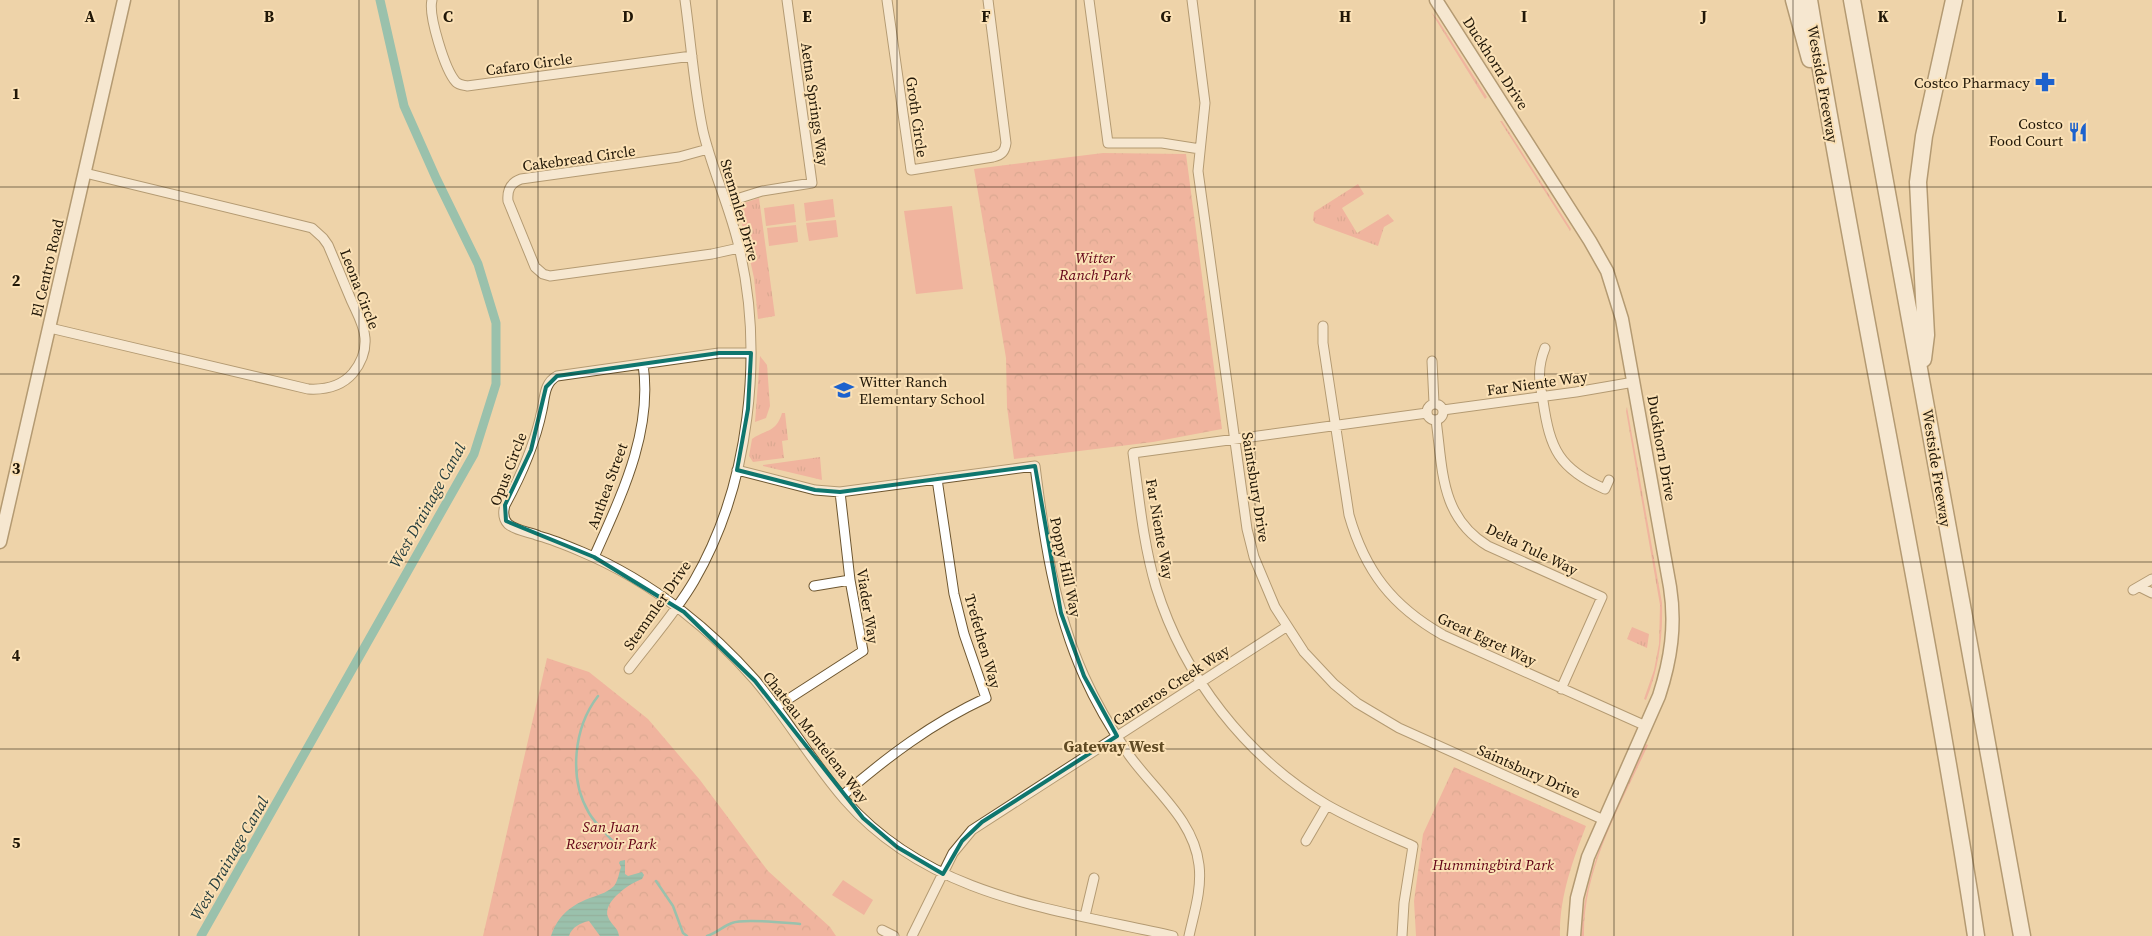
<svg xmlns="http://www.w3.org/2000/svg" width="2152" height="936" viewBox="0 0 2152 936" font-family="'Source Serif 4',serif">
  <style>
    .grass { fill: url(#grass-tufts) }
    .forest { fill: url(#forest-crowns) }
    .garden { fill: #f18f90 }
    .water { fill: url(#water-rules) }
    .lines { fill: none; stroke-linecap: round; stroke-linejoin: round }
    .stream { stroke: #33aab0; stroke-width: 2.5 }
    .canal { stroke: #33aab0; stroke-width: 9 }
    .street-casing { stroke: #6d5630; stroke-width: 11 }
    .secondary-casing { stroke: #6d5630; stroke-width: 15 }
    .highway-casing { stroke: #6d5630; stroke-width: 19 }
    .street { stroke: #fff; stroke-width: 9 }
    .secondary { stroke: #fff; stroke-width: 12 }
    .highway { stroke: #fff; stroke-width: 16 }
    .marked { fill: none; stroke: #0f766e; stroke-width: 4; stroke-linejoin: round }
    .grid { fill: none; stroke: #211707; stroke-width: 1; stroke-opacity: 0.55 }
    .labels { text-anchor: middle; dominant-baseline: central; stroke-width: 4; stroke-linejoin: round; paint-order: stroke }
    .street-label { font-size: 15px; fill: #211707; stroke: #fbe1b6 }
    .poi-label { font-size: 15px; fill: #211707; stroke: #fbe1b6; text-anchor: end }
    .park-label { font-size: 15px; font-style: italic; fill: #620015; stroke: #fbe1b6 }
    .water-label { font-size: 16px; font-style: italic; fill: #233c3d; stroke: #fbe1b6 }
    .neighbourhood-label { font-size: 16px; font-weight: bold; fill: #604a23; stroke: #fbe1b6 }
    .grid-label { font-size: 16px; text-anchor: middle; font-weight: bold; fill: #211707; stroke: #fbe1b6; stroke-width: 4; stroke-linejoin: round; paint-order: stroke }
  </style>
  <defs>
    <pattern id="grass-tufts" width="24" height="20" patternUnits="userSpaceOnUse" patternTransform="scale(1.25)"><rect width="24" height="20" fill="#f18f90"/><path d="M3 7l-1-3M5 7V3M7 7l1-3M15 17l-1-3M17 17v-4M19 17l1-3" fill="none" stroke="#c37474"/></pattern>
    <pattern id="forest-crowns" width="20" height="18" patternUnits="userSpaceOnUse" patternTransform="scale(1.25)"><rect width="20" height="18" fill="#f18f90"/><path d="M2 6a3 3 0 1 1 6 0M12 15a3 3 0 1 1 6 0" fill="none" stroke="#c37474"/></pattern>
    <pattern id="water-rules" width="6" height="5" patternUnits="userSpaceOnUse" patternTransform="scale(1.25)"><rect width="6" height="5" fill="#33aab0"/><path d="M0 2.5h6" fill="none" stroke="#2b898d"/></pattern>
  </defs>
  <rect width="100%" height="100%" fill="#eed3a9"/>
  <path class="grass" d="M 1431,12 L 1438,20 L 1487,97 L 1485,99 Z
    M 1500,121 L 1502,121 L 1571,229 L 1570,231 Z
    M 1358,184 L 1364,194 L 1342,208 L 1357,233 L 1388,214 L 1394,221 L 1384,227 L 1378,246 L 1315,223 L 1313,220 L 1314,212 Z
    M 759,198 L 775,316 L 758,319 L 754,278 L 739,210 L 744,203 Z
    M 760,356 L 767,365 L 770,406 L 766,418 L 755,422 Z
    M 1627,407 L 1662,603 C 1663,637 1659,668 1646,700 L 1644,699 L 1654,670 L 1659,644 L 1660,605 L 1626,411 Z
    M 782,413 L 785,413 L 788,440 L 782,441 L 784,458 L 753,462 L 749,456 L 752,439 C 766,429 776,433 782,413 Z
    M 820,457 L 822,480 L 763,466 L 763,465 Z
    M 1632,627 L 1649,634 L 1647,648 L 1627,639 Z
    M 1646,744 L 1648,745 C 1621,805 1583,868 1584,936 L 1581,936 C 1584,866 1618,806 1646,744 Z"/>
  <path class="forest" d="M 1103,153 L 1186,154 L 1222,429 L 1153,442 L 1014,459 L 1007,407 L 1006,358 L 974,169 Z
    M 547,658 L 589,672 L 648,719 L 700,780 L 768,871 L 830,927 L 836,936 L 483,936 Z
    M 1454,767 L 1586,826 C 1573,860 1559,898 1560,936 L 1416,936 L 1414,901 L 1423,834 Z"/>
  <path class="garden" d="M 833,199 L 835,217 L 806,221 L 804,203 Z
    M 794,204 L 796,222 L 766,226 L 764,208 Z
    M 952,206 L 963,289 L 916,294 L 904,211 Z
    M 836,220 L 838,237 L 809,241 L 806,223 Z
    M 796,225 L 798,242 L 769,246 L 767,228 Z
    M 843,880 L 873,900 L 864,915 L 832,895 Z"/>
  <path class="water" d="M 625,860 L 625,874 L 628,876 L 642,872 L 644,875 L 642,879 C 630,883 602,902 608,917 C 611,925 618,927 619,936 L 600,936 L 589,921 C 580,923 572,927 569,936 L 551,936 C 558,915 572,904 593,897 C 601,894 608,892 614,886 C 618,881 619,873 621,867 L 619,863 L 620,861 Z"/>
  <g class="lines">
    <path class="stream" d="M 598,696 C 574,727 568,778 589,813 C 596,825 608,835 617,846
      M 656,881 L 673,906 L 683,933 L 687,936
      M 707,936 C 717,933 723,926 732,923 C 744,918 785,923 800,924"/>
    <path class="canal" d="M 201,936 L 474,454 L 496,384 L 496,323 L 478,264 L 436,178 L 404,106 L 380,0"/>
    <defs>
      <path id="street" d="M 432,0 C 428,15 445,70 456,82 C 459,85 463,85 467,86 L 692,56
        M 887,0 L 911,170 L 993,157 C 1002,155 1005,151 1006,143 L 988,0
        M 1089,0 L 1108,143 L 1162,143 L 1200,149
        M 1192,0 L 1205,103 L 1198,171 L 1247,529 L 1254,557 L 1275,607 L 1304,652 L 1334,684 L 1357,703 L 1399,728 L 1604,820
        M 708,149 L 679,157 L 521,179 C 510,183 507,190 508,201 L 535,267 L 543,274 L 550,276 L 712,254 L 739,248
        M 727,202 L 762,191 L 812,183 L 787,0
        M 1323,326 L 1323,343 L 1349,515 C 1365,571 1392,606 1443,635 L 1646,726
        M 50,328 L 308,389 C 325,390 341,387 353,373 C 361,363 366,351 365,338 C 364,325 357,313 352,302 C 344,283 336,264 328,245 L 323,238 L 312,228 L 85,173
        M 1545,348 C 1537,368 1539,380 1543,401 C 1550,449 1559,469 1605,489 L 1609,480
        M 751,353 L 719,353 L 557,376 C 544,383 545,397 542,410 C 535,444 522,474 505,505 C 503,512 503,519 508,524 C 516,531 530,532 539,536 C 554,540 568,546 582,552 C 618,567 652,588 682,611 C 709,632 733,655 755,680 C 787,718 812,762 845,800 C 930,897 1054,909 1173,936
        M 1432,361 L 1434,403
        M1427 412a8 8 0 1 1 16 0a8 8 0 1 1-16 0Z
        M 1443,410 L 1576,392 L 1634,382
        M 1436,420 C 1443,470 1440,517 1488,546 L 1602,597 L 1561,689
        M 737,470 L 815,490 L 840,492 L 1035,466 C 1044,538 1054,609 1084,676 C 1096,703 1112,730 1129,755 C 1154,790 1194,820 1199,865 C 1202,889 1194,913 1189,936
        M 594,557 C 621,496 653,432 643,364
        M 814,586 L 850,580
        M 2140,587 L 2152,593
        M 2133,590 L 2152,579
        M 629,669 C 651,640 676,612 694,581 C 750,485 764,353 739,247 C 730,207 712,170 703,131 C 694,88 691,43 685,0
        M 776,707 L 863,651 L 850,580 L 840,492
        M 842,796 C 887,757 932,723 986,698 L 964,634 L 954,594 L 937,479
        M 1306,841 L 1327,805
        M 1085,916 L 1094,878
        M 882,930 L 894,936
        M 912,936 L 953,853 L 972,830 L 1286,627
        M 1402,936 L 1404,903 L 1413,846 C 1384,833 1355,821 1327,805 C 1246,757 1184,677 1156,587 C 1143,543 1139,497 1133,453 L 1427,413"/>
      <path id="secondary" d="M 1436,0 L 1590,241 L 1607,271 L 1622,319 L 1670,587 C 1676,625 1671,659 1659,696 L 1588,857 L 1577,898 L 1574,936
        M 0,542 L 124,0"/>
      <path id="highway" d="M 1794,0 L 1810,59
        M 1809,0 C 1861,312 1928,623 1976,936
        M 1852,0 L 2022,936
        M 1923,359 L 1926,335 L 1918,182 L 1924,136 L 1954,0"/>
    </defs>
    <use href="#street" class="street-casing"/>
    <use href="#secondary" class="secondary-casing"/>
    <use href="#highway" class="highway-casing"/>
    <use href="#street" class="street"/>
    <use href="#secondary" class="secondary"/>
    <use href="#highway" class="highway"/>
  </g>
  <path d="M0 0H2152V936H0ZM 719,353 L 751,353 L 748,409 L 737,470 L 815,490 L 840,492 L 1035,466 L 1061,613 L 1084,676 L 1117,736 L 982,822 L 962,841 L 943,874 L 897,847 L 863,818 L 755,681 L 684,612 L 594,557 L 506,521 L 505,505 L 531,450 L 546,387 L 557,376 Z" fill="#eed3a9" fill-opacity=".55" fill-rule="evenodd"/>
  <path class="marked" d="M 719,353 L 751,353 L 748,409 L 737,470 L 815,490 L 840,492 L 1035,466 L 1061,613 L 1084,676 L 1117,736 L 982,822 L 962,841 L 943,874 L 897,847 L 863,818 L 755,681 L 684,612 L 594,557 L 506,521 L 505,505 L 531,450 L 546,387 L 557,376 Z"/>
  <path class="grid" d="M 179,0 L 179,936M 359,0 L 359,936M 538,0 L 538,936M 717,0 L 717,936M 897,0 L 897,936M 1076,0 L 1076,936M 1255,0 L 1255,936M 1435,0 L 1435,936M 1614,0 L 1614,936M 1793,0 L 1793,936M 1973,0 L 1973,936M 0,187 L 2152,187M 0,374 L 2152,374M 0,562 L 2152,562M 0,749 L 2152,749"/>
  <defs>
    <symbol id="pharmacy-bare" viewBox="-9 -9 18 18"><path d="M-2-6h4v4h4v4h-4v4h-4v-4h-4v-4h4Z" fill="#1d62cd" stroke="#fbe1b6" stroke-width="2.5" paint-order="stroke"/></symbol>
    <symbol id="restaurant-bare" viewBox="-9 -9 18 18"><path d="M-5-6h1v4h1v-4h1v4h1v-4h1v5L-1.5 .5V6h-2V.5L-5-1ZM5-6V6H3V1.5H1.5Q1.5-4 5-6Z" fill="#1d62cd" stroke="#fbe1b6" stroke-width="2.5" paint-order="stroke"/></symbol>
    <symbol id="school-bare" viewBox="-9 -9 18 18"><path d="M0-5L7-2L0 1L-7-2ZM-4 1L0 2.5L4 1V4Q0 6-4 4Z" fill="#1d62cd" stroke="#fbe1b6" stroke-width="2.5" paint-order="stroke"/></symbol>
  </defs>
  <g fill-rule="evenodd">
    <use href="#pharmacy-bare" x="2031" y="68" width="28" height="28"/>
    <use href="#restaurant-bare" x="2064" y="118" width="28" height="28"/>
    <use href="#school-bare" x="830" y="376" width="28" height="28"/>
  </g>
  <g class="labels">
    <g class="street-label">
      <text transform="translate(1496 63) rotate(57)">Duckhorn Drive</text>
      <text transform="translate(529 64) rotate(-8)">Cafaro Circle</text>
      <text transform="translate(1823 84) rotate(80)">Westside Freeway</text>
      <text transform="translate(815 104) rotate(82)">Aetna Springs Way</text>
      <text transform="translate(917 117) rotate(82)">Groth Circle</text>
      <text transform="translate(579 158) rotate(-8)">Cakebread Circle</text>
      <text transform="translate(740 210) rotate(74)">Stemmler Drive</text>
      <text transform="translate(47 268) rotate(-77)">El Centro Road</text>
      <text transform="translate(360 289) rotate(69)">Leona Circle</text>
      <text transform="translate(1537 383) rotate(-8)">Far Niente Way</text>
      <text transform="translate(1662 448) rotate(80)">Duckhorn Drive</text>
      <text transform="translate(1937 468) rotate(81)">Westside Freeway</text>
      <text transform="translate(508 469) rotate(-69)">Opus Circle</text>
      <text transform="translate(607 486) rotate(-70)">Anthea Street</text>
      <text transform="translate(1256 487) rotate(81)">Saintsbury Drive</text>
      <text transform="translate(1160 529) rotate(80)">Far Niente Way</text>
      <text transform="translate(1532 549) rotate(26)">Delta Tule Way</text>
      <text transform="translate(1066 567) rotate(78)">Poppy Hill Way</text>
      <text transform="translate(657 605) rotate(-55)">Stemmler Drive</text>
      <text transform="translate(868 606) rotate(81)">Viader Way</text>
      <text transform="translate(1487 639) rotate(25)">Great Egret Way</text>
      <text transform="translate(983 641) rotate(74)">Trefethen Way</text>
      <text transform="translate(1171 685) rotate(-33)">Carneros Creek Way</text>
      <text transform="translate(816 737) rotate(52)">Chateau Montelena Way</text>
      <text transform="translate(1529 771) rotate(24)">Saintsbury Drive</text>
    </g>
    <g class="poi-label">
      <text x="2030" y="82">Costco Pharmacy</text>
      <text x="2063" y="123">Costco<tspan x="2063" dy="17">Food Court</tspan></text>
      <text x="859" y="381" text-anchor="start">Witter Ranch<tspan x="859" dy="17">Elementary School</tspan></text>
    </g>
    <g class="park-label">
      <text x="1095" y="257">Witter<tspan x="1095" dy="17">Ranch Park</tspan></text>
      <text x="611" y="826">San Juan<tspan x="611" dy="17">Reservoir Park</tspan></text>
      <text x="1493" y="864">Hummingbird Park</text>
    </g>
    <g class="water-label">
      <text transform="translate(427 505) rotate(-61)">West Drainage Canal</text>
      <text transform="translate(229 858) rotate(-60)">West Drainage Canal</text>
    </g>
    <g class="neighbourhood-label">
      <text x="1114" y="746">Gateway West</text>
    </g>
  </g>
  <g class="grid-label">
    <text x="90" y="22">A</text>
    <text x="269" y="22">B</text>
    <text x="448" y="22">C</text>
    <text x="628" y="22">D</text>
    <text x="807" y="22">E</text>
    <text x="986" y="22">F</text>
    <text x="1166" y="22">G</text>
    <text x="1345" y="22">H</text>
    <text x="1524" y="22">I</text>
    <text x="1704" y="22">J</text>
    <text x="1883" y="22">K</text>
    <text x="2062" y="22">L</text>
    <text x="16" y="99">1</text>
    <text x="16" y="286">2</text>
    <text x="16" y="474">3</text>
    <text x="16" y="661">4</text>
    <text x="16" y="848">5</text>
  </g>
</svg>
